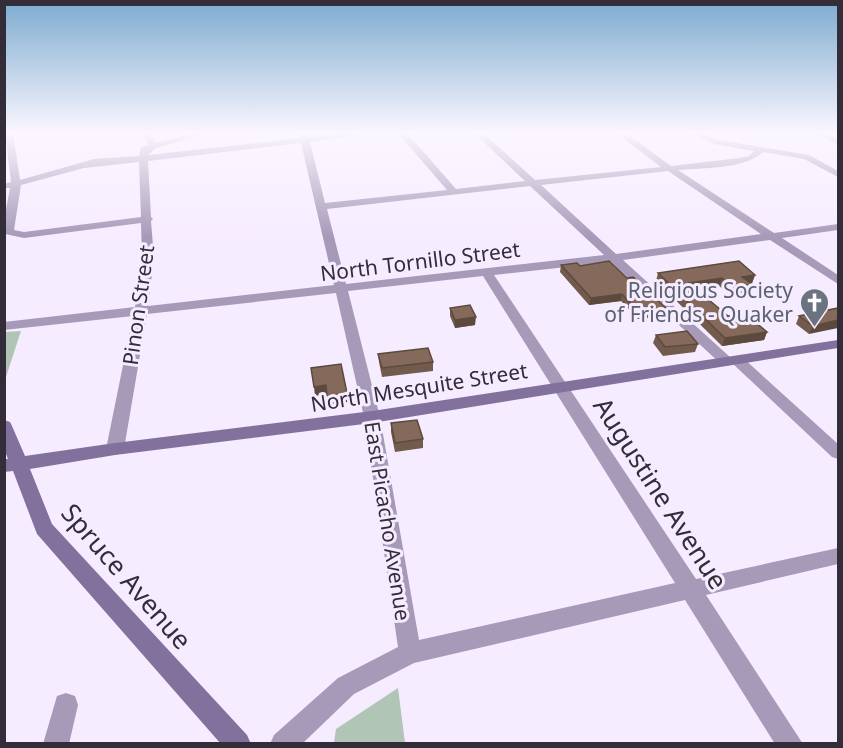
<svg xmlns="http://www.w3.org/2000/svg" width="843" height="748" viewBox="0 0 843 748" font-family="'Noto Sans',sans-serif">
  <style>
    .green { fill: #b0c5b6 }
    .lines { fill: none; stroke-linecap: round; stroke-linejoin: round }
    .street { fill: #a79ab9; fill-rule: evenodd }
    .secondary { fill: #83719d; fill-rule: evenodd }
    .wall { fill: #725a4d }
    .shaded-wall { fill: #5d4a3f }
    .building { fill: #85695a; stroke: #5d4a3f; stroke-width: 1.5 }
    .labels { text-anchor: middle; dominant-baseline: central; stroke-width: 6; stroke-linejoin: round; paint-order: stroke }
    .street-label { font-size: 21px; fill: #332d39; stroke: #f6ecff }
    .worship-label { font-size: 21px; fill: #5b616d; stroke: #f6ecff; text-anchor: end }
    .near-street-label { font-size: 26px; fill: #332d39; stroke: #f6ecff }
  </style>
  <rect width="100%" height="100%" fill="#f6ecff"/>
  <path class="green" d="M 21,331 L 5,380 L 5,332 Z
    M 398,688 L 405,743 L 334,743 L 336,729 Z"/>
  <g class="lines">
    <path class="street" d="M 5,132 L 13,133 L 20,180 L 94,159 L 139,156 L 141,147 L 149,145 L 141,132 L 149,132 L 156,143 L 197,132 L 212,132 L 156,148 L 148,155 L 300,138 L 299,132 L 307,132 L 308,137 L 351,132 L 380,132 L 310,142 L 325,203 L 447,190 L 397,132 L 406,132 L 456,189 L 525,181 L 473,132 L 482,132 L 535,180 L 661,167 L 615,132 L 625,132 L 671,166 L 739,158 L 749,156 L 754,151 L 714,144 L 687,132 L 699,132 L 719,140 L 809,155 L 838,171 L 838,177 L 804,159 L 763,152 C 746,169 702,168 678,170 L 774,233 L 838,224 L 838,230 L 782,238 L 838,275 L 838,284 L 770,240 L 623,260 L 731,358 L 742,357 L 838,444 L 838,459 L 832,457 L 733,364 L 722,365 L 611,262 L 494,275 L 696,579 L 838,548 L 838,564 L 706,595 L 803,744 L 775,744 L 685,600 L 414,663 L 354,694 L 302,744 L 270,744 L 274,735 L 338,678 L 398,647 L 364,417 L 336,293 L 147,314 L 124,449 L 121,453 L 115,455 L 109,453 L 106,449 L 133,316 L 4,330 L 4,322 L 135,307 L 142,258 L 141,223 L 24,238 L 5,234 L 4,220 L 10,188 L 5,188 L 4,184 L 11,182 ZM 301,143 L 334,285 L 148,306 L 154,258 L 151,221 L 153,219 L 151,217 L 148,161 ZM 139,162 L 141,217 L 24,232 L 14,230 L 21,185 L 84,168 ZM 668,171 L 761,234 L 616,254 L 541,185 ZM 530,186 L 604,255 L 346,284 L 327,209 ZM 483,276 L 675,583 L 419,640 L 380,417 L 348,291 Z
      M 811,132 L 823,132 L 838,139 L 838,144 Z
      M 66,693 L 75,696 L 78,705 L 69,744 L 43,744 L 57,696 Z"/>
    <path class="secondary" d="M 838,340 L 838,348 L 372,423 L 115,455 L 30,469 L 52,524 L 247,735 L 251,744 L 221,744 L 37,534 L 13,471 L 4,472 L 4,459 L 8,459 L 4,449 L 4,420 L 10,422 L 12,426 L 25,456 L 115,443 L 372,411 Z"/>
  </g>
  <path class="wall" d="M 561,265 L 580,266 L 664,316 L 638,319 L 621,301 L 589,305 L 560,272 Z
    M 658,273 L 755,275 L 752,283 L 750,283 L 749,292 L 731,295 L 719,286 L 696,289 L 728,316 L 767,332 L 764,340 L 722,346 L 656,281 Z
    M 450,308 L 475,325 L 455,328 L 450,316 Z
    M 838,308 L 809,334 L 796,324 L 799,316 Z
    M 656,335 L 698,344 L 695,352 L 663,356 L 653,343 Z
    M 378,354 L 433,362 L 433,371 L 382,377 L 379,362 Z
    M 391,423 L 423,439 L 423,448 L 395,452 L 391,432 Z"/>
  <path class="shaded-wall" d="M 755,275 L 752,283 L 739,284 L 742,277 Z
    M 722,278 L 719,286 L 686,290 L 689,283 Z
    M 752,284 L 749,292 L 731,295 L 734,288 Z
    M 622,294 L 621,301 L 589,305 L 591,298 Z
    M 666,308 L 664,316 L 638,319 L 639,312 Z
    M 476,317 L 475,325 L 455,328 L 455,320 Z
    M 838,320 L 838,328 L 809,334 L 813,326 Z
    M 767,332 L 764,340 L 722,346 L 725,338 Z
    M 326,385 L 327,394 L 315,396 L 314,387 Z
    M 347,393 L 348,402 L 328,405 L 327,396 Z"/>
  <path class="building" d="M 609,261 L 627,278 L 633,277 L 666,308 L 639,312 L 622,294 L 591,298 L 561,265 L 577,263 L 580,266 Z
    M 739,261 L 755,275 L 742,277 L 752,284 L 734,288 L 722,278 L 689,283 L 728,316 L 746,314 L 767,332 L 725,338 L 658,273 Z
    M 470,305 L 476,317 L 455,320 L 450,308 Z
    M 838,308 L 838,320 L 813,326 L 799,316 Z
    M 687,331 L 698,344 L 665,347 L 656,335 Z
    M 428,348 L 433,362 L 382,368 L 378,354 Z
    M 341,364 L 347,393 L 327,396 L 326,385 L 314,387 L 311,368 Z
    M 417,420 L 423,439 L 395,443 L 391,423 Z"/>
  <linearGradient id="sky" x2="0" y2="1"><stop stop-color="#7cabcf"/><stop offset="0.56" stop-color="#fbf6ff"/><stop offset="1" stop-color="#fbf6ff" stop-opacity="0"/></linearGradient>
  <rect width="843" height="237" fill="url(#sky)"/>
  <defs>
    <symbol id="church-pin" viewBox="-11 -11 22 30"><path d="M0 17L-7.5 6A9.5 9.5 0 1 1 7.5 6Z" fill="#6b7280" stroke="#f6ecff"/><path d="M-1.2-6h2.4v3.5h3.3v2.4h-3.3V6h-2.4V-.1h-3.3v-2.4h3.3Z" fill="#fff"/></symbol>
  </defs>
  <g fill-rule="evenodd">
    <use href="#church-pin" x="798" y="286" width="33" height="45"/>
  </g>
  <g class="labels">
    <g class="street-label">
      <text transform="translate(420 261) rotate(-7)">North Tornillo Street</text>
      <text transform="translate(138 305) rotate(-82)">Pinon Street</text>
      <text transform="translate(419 387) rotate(-9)">North Mesquite Street</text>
      <text transform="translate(388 521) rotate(81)">East Picacho Avenue</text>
    </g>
    <g class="worship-label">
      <text x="793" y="290">Religious Society<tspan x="793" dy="24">of Friends - Quaker</tspan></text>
    </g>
    <g class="near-street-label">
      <text transform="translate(661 493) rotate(57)">Augustine Avenue</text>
      <text transform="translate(127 576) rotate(49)">Spruce Avenue</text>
    </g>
  </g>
  <rect width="843" height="748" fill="none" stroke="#332d39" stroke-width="12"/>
</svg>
